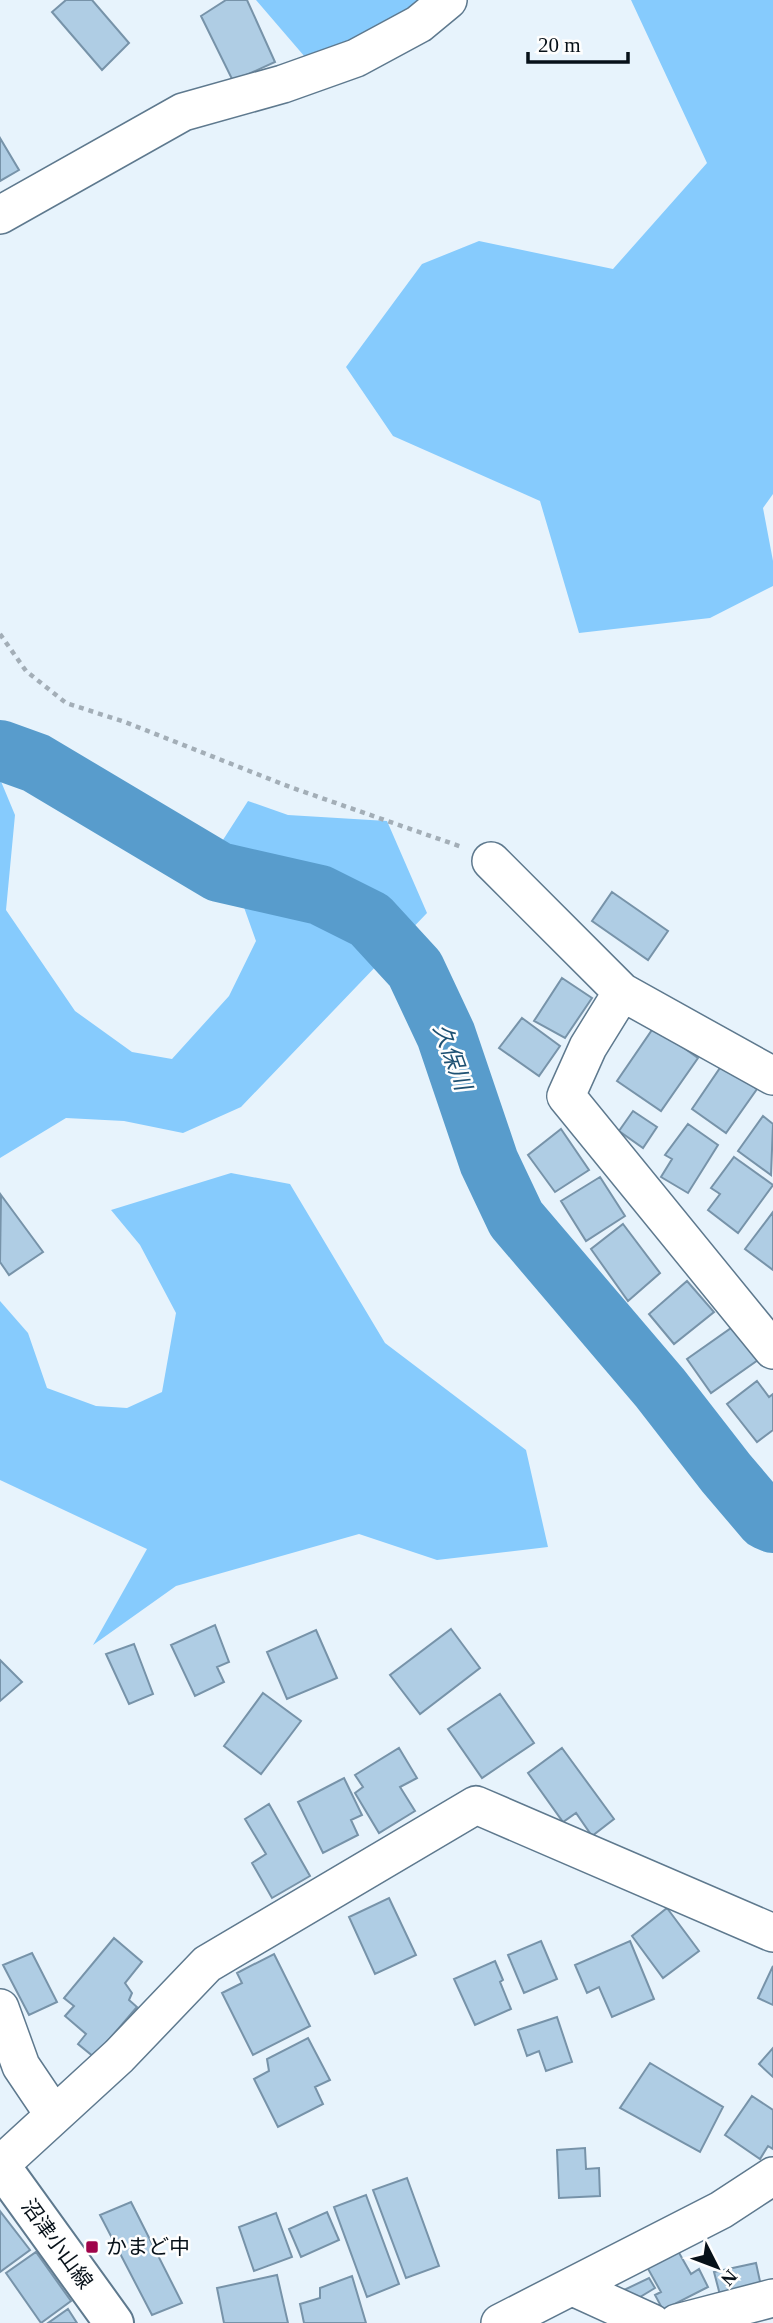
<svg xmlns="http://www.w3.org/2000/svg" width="773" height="2323" viewBox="0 0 773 2323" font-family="'Times New Roman','Noto Sans JP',serif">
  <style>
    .forest { fill: #86cbfd }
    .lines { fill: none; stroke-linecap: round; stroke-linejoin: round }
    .river { stroke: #589ccc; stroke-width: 60 }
    .building { fill: #afcde4; stroke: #7793a9; stroke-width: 2 }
    .minor-casing { stroke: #5e798e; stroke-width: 40 }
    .major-casing { stroke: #5e798e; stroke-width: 42 }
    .path { stroke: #a3aeb7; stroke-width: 4.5; stroke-dasharray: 5 5; stroke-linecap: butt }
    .minor { stroke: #fff; stroke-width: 37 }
    .major { stroke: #fff; stroke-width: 38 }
    .poi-dot { fill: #9f044a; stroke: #fefefe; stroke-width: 2.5 }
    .labels { text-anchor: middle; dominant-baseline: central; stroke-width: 5; stroke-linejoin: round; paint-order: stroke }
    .street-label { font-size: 21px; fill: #071119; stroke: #fefefe }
    .poi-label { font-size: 21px; fill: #071119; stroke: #fefefe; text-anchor: start }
    .water-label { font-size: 23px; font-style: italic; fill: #1e5173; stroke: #fefefe }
  </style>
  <rect width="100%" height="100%" fill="#e7f3fc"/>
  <path class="forest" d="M 256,0 L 440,0 L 419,24 L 305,57 Z
    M 631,0 L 773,0 L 773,494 L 763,508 L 773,561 L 773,586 L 710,618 L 579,633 L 540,501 L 393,436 L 346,367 L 422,264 L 479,241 L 613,269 L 707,163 Z
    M 0,779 L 15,815 L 6,910 L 75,1011 L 132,1052 L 172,1059 L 229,996 L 256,941 L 221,843 L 248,801 L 288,815 L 387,821 L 427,913 L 241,1107 L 183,1133 L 124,1121 L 66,1118 L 0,1158 Z
    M 231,1173 L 290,1184 L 385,1343 L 526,1450 L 548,1547 L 437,1560 L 359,1534 L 176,1586 L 93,1645 L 147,1549 L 0,1480 L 0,1301 L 28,1333 L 47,1388 L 96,1406 L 127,1408 L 162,1392 L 176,1313 L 140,1245 L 111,1210 Z"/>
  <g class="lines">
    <path class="river" d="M 0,750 L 36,763 L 219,872 L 320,895 L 370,920 L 415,969 L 446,1035 L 489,1162 L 516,1219 L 660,1388 L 726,1473 L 766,1520 L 773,1523"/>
  </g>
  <path class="building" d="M 66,0 L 92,0 L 129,43 L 102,70 L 52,12 Z
    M 226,0 L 247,0 L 275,62 L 233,81 L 201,16 Z
    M 0,138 L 19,170 L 0,181 Z
    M 612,892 L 668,931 L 648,960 L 592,921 Z
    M 562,978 L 592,998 L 565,1038 L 534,1021 Z
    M 522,1018 L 560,1046 L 539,1076 L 499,1048 Z
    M 654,1027 L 698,1058 L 661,1111 L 617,1081 Z
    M 722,1065 L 757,1089 L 726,1133 L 692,1109 Z
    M 633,1111 L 657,1127 L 643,1148 L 619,1131 Z
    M 763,1116 L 773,1124 L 771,1175 L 738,1151 Z
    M 688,1124 L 718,1145 L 688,1193 L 661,1177 L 672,1159 L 665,1155 Z
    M 561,1129 L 589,1170 L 555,1192 L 528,1155 Z
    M 734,1157 L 773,1185 L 738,1233 L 708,1210 L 720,1194 L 711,1188 Z
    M 600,1177 L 625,1216 L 586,1241 L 561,1201 Z
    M 1,1195 L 43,1252 L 9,1275 L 0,1262 Z
    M 773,1212 L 773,1270 L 745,1249 Z
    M 623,1224 L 660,1273 L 628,1301 L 591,1249 Z
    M 687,1281 L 714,1312 L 674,1344 L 649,1314 Z
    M 734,1326 L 758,1360 L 711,1393 L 687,1359 Z
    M 757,1381 L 769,1397 L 773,1394 L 773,1430 L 757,1442 L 727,1404 Z
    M 215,1625 L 229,1662 L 217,1667 L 224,1682 L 195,1696 L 171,1645 Z
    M 451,1629 L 480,1668 L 420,1714 L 390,1675 Z
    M 316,1630 L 337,1678 L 287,1699 L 267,1652 Z
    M 134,1644 L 153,1694 L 129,1704 L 106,1654 Z
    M 0,1660 L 22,1682 L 0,1701 Z
    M 263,1693 L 301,1721 L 261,1774 L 224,1746 Z
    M 500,1694 L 534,1743 L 482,1778 L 448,1729 Z
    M 399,1748 L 417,1778 L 400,1787 L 415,1811 L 379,1833 L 355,1793 L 363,1787 L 355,1775 Z
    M 562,1748 L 614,1819 L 592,1836 L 576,1813 L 563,1822 L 528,1773 Z
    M 344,1778 L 362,1815 L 351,1820 L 358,1835 L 323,1853 L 298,1802 Z
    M 269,1804 L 310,1876 L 272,1898 L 252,1863 L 266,1854 L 245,1819 Z
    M 389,1898 L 416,1955 L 375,1974 L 349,1917 Z
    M 667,1908 L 699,1951 L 663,1978 L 632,1936 Z
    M 114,1938 L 142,1962 L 125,1983 L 132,1993 L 129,2000 L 137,2007 L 94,2057 L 78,2044 L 86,2034 L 65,2016 L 74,2006 L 64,1998 Z
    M 541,1941 L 557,1979 L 524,1993 L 508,1955 Z
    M 630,1941 L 654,1999 L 612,2017 L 599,1987 L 587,1993 L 575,1965 Z
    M 32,1953 L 57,2002 L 29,2015 L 3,1965 Z
    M 274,1954 L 310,2026 L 253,2055 L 222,1993 L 242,1983 L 237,1973 Z
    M 495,1961 L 503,1980 L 500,1982 L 511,2009 L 475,2025 L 454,1979 Z
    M 773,1966 L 773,2005 L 758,1998 Z
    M 557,2017 L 572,2062 L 546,2071 L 539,2051 L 527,2056 L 518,2030 Z
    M 308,2038 L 330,2080 L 315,2087 L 323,2104 L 278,2127 L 254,2079 L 269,2071 L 267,2059 Z
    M 773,2048 L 773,2077 L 759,2064 Z
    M 650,2063 L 723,2107 L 700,2152 L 620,2108 Z
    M 752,2096 L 773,2110 L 773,2149 L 768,2146 L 760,2159 L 725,2135 Z
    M 585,2148 L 586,2169 L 599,2168 L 600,2196 L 559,2198 L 557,2150 Z
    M 407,2178 L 439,2266 L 406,2278 L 373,2190 Z
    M 366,2195 L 399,2284 L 367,2297 L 334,2207 Z
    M 131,2202 L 182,2303 L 152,2315 L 100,2215 Z
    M 0,2211 L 30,2250 L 0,2272 Z
    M 327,2212 L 339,2240 L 301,2257 L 289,2229 Z
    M 276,2213 L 292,2257 L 254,2271 L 239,2227 Z
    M 678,2251 L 691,2274 L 699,2269 L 708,2287 L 663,2310 L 655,2295 L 661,2292 L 647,2267 Z
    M 36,2252 L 71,2301 L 41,2323 L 6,2273 Z
    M 756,2263 L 761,2286 L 720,2295 L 714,2272 Z
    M 277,2275 L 288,2323 L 224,2323 L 217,2288 Z
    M 352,2276 L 366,2323 L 304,2323 L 300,2304 L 320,2298 L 320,2288 Z
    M 649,2278 L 655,2288 L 630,2303 L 624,2290 Z
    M 68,2309 L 77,2323 L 48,2323 Z"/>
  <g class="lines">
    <defs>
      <path id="minor" d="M 0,215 L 183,112 L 283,84 L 356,58 L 419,24 L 448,0
        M 491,861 L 622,992 L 773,1076
        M 622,992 L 588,1047 L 566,1096 L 773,1350
        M 0,2008 L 21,2066 L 54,2115
        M 0,2165 L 119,2056 L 207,1964 L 476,1805 L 773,1933
        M 573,2287 L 652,2323
        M 500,2323 L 721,2210 L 773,2176
        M 677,2323 L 773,2298"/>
      <path id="major" d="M 0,2165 L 114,2323"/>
    </defs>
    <use href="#minor" class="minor-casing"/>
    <use href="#major" class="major-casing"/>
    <path class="path" d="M 0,634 L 26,671 L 66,703 L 125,722 L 290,787 L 462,847"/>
    <use href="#minor" class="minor"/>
    <use href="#major" class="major"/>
  </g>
  <rect class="poi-dot" x="85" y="2240" width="14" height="14" rx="3.5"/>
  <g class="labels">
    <g class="street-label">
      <text transform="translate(57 2244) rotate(54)">沼津小山線</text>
    </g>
    <g class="poi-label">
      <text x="106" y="2247">かまど中</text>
    </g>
    <g class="water-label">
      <text transform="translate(452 1057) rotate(70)">久保川</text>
    </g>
  </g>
  <g transform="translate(717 2267) rotate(132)" stroke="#fefefe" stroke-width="5" paint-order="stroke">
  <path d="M0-5L12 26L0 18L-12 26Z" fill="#071119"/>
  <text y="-10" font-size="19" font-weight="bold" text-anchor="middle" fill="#071119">N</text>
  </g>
  <path d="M528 52v10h100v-10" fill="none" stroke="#071119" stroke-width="3.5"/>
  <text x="538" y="52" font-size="21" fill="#071119" stroke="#fefefe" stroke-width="5" paint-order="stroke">20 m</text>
</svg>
